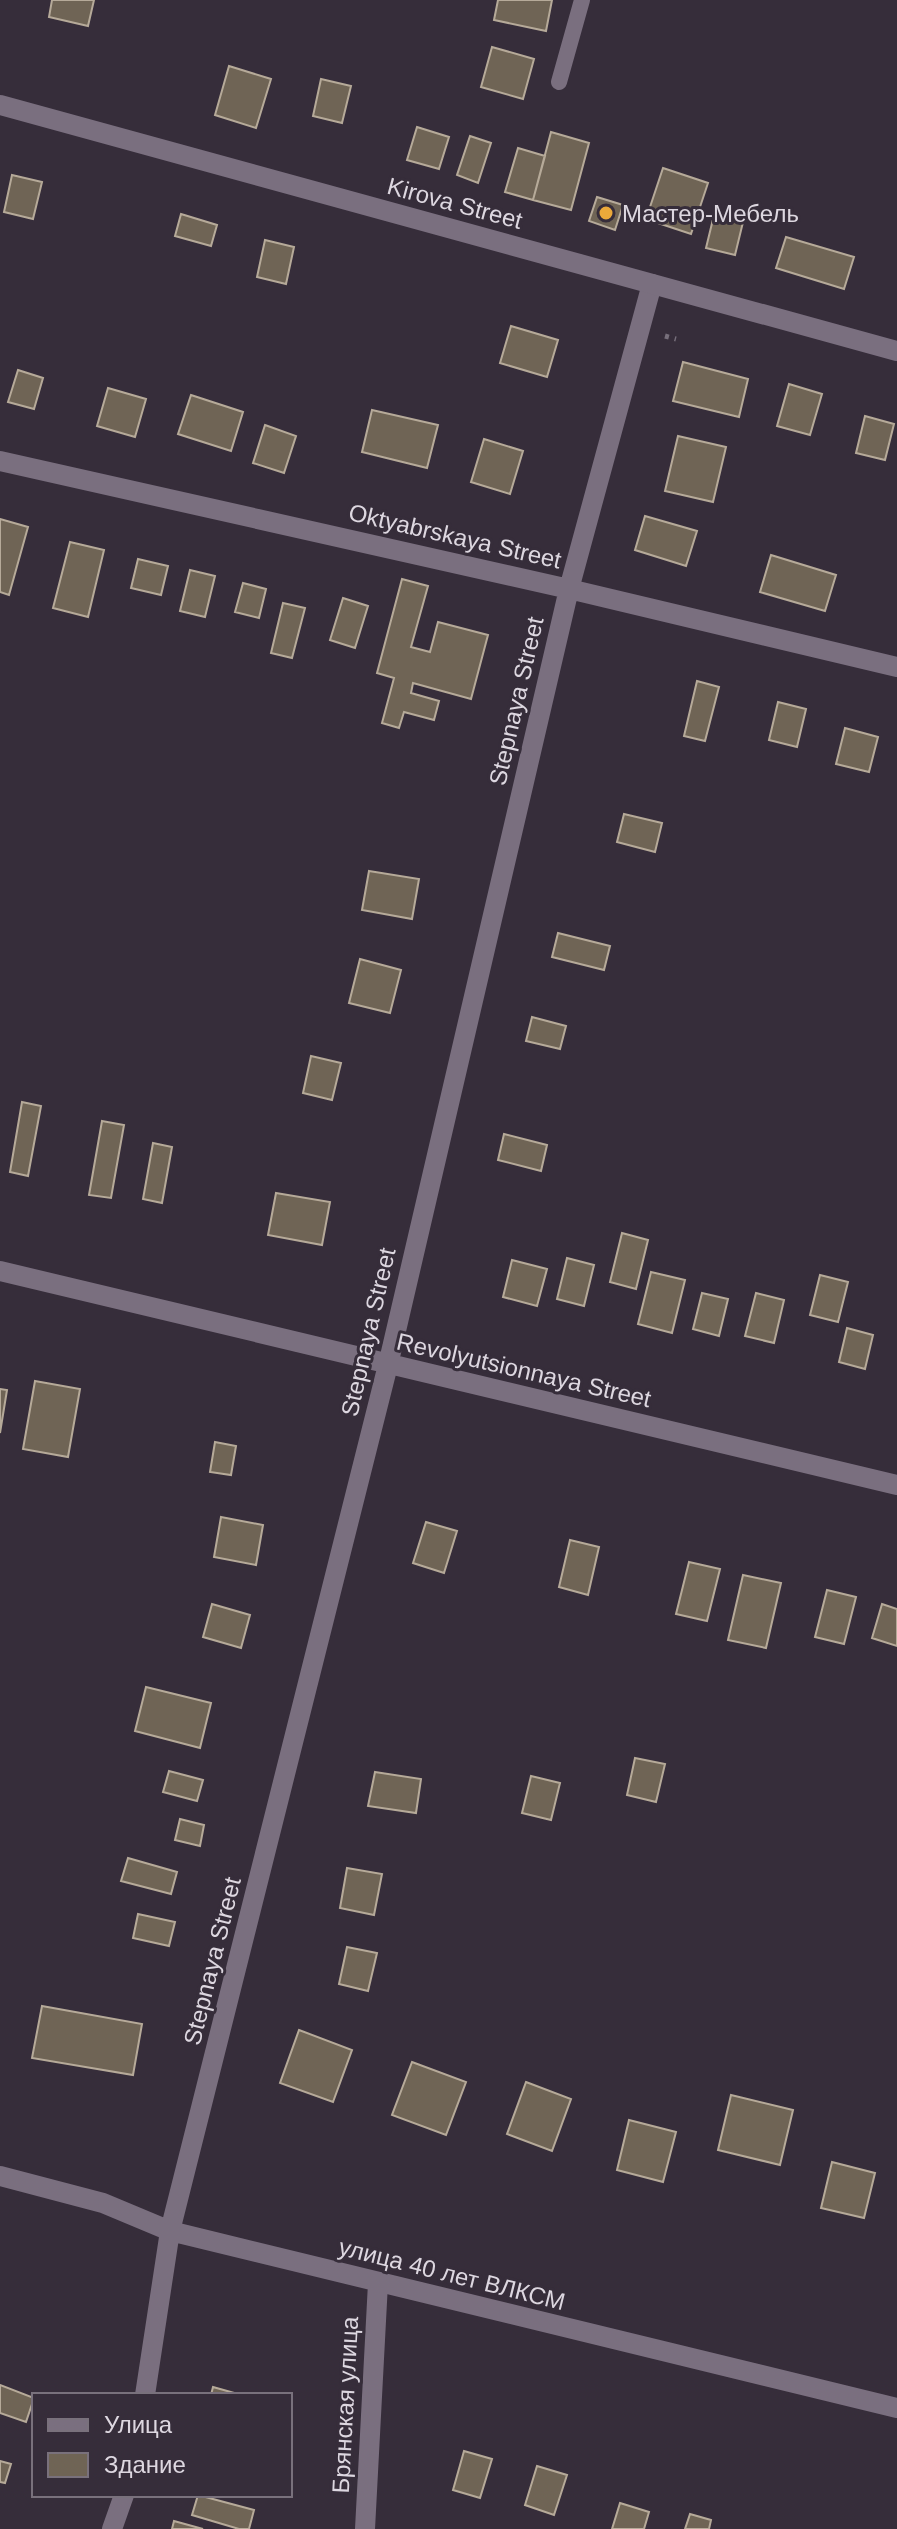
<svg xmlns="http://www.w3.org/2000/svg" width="897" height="2529" viewBox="0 0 897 2529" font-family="Arial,sans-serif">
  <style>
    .building { fill: #6f6455; stroke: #b6aa99; stroke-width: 2 }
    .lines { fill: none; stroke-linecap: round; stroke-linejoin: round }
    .path { stroke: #776f7b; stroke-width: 5; stroke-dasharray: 4 6; stroke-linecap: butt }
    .lane { stroke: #7a6f7f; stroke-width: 16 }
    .street { stroke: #7a6f7f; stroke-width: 20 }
    .secondary { stroke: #7a6f7f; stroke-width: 20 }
    .poi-dot { fill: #eba93a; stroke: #362d3a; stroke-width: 3 }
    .labels { text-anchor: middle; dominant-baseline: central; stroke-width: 6; stroke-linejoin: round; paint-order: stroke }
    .street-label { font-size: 24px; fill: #ddd7e0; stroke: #362d3a }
    .poi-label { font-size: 24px; fill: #ddd7e0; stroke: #362d3a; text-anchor: start }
  </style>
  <rect width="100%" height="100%" fill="#362d3a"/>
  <path class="building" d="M 52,0 L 94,0 L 88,26 L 49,17 Z
    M 498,0 L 552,0 L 546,31 L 494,20 Z
    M 492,47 L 534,59 L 523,99 L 481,87 Z
    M 229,66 L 271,79 L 256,128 L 215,115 Z
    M 321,79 L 351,86 L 342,123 L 313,116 Z
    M 417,127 L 449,137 L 439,169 L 407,160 Z
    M 551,132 L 589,143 L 571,210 L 533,200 Z
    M 470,136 L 491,143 L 478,183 L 457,175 Z
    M 518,148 L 545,156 L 533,200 L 505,192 Z
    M 663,168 L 708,183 L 691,234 L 646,219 Z
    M 12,175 L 42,182 L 33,219 L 4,212 Z
    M 597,197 L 623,205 L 615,230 L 589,221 Z
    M 715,211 L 744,218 L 735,255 L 706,248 Z
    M 181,214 L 217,225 L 211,246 L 175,236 Z
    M 786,237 L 854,257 L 844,289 L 776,268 Z
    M 265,240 L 294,247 L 286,284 L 257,277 Z
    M 511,326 L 558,340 L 547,377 L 500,363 Z
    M 683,362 L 748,379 L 739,417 L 673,401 Z
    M 18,370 L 43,378 L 34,409 L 8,402 Z
    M 789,384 L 822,394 L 810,435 L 777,426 Z
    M 108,388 L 146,399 L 135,437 L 97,426 Z
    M 191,395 L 243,412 L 231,451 L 178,434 Z
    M 372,410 L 438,425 L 427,468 L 362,452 Z
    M 865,416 L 894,424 L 885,460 L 856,453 Z
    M 265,425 L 296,436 L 284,473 L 253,463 Z
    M 678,436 L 726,447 L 713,502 L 665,491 Z
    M 484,439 L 523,451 L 510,494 L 471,482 Z
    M 645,516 L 697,531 L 686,566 L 635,550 Z
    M 0,519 L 28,527 L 9,595 L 0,592 Z
    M 70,542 L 104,550 L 88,617 L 53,608 Z
    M 771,555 L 836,575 L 825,611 L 760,592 Z
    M 138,559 L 168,566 L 161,595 L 131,588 Z
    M 190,570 L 215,576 L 205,617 L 180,611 Z
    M 402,579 L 428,586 L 411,647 L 430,652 L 438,622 L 488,635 L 471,699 L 413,683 L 411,693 L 439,701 L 434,720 L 404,712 L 399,728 L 382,723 L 394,678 L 377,673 Z
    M 243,583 L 266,589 L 259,618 L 235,612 Z
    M 343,598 L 368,606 L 355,648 L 330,640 Z
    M 283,603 L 305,608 L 292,658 L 271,653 Z
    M 697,681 L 719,687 L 705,741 L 684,736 Z
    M 778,702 L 806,709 L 797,747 L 769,740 Z
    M 845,728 L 878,737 L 869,772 L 836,764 Z
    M 624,814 L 662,823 L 655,852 L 617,842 Z
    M 369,871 L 419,879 L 412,919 L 362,910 Z
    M 558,933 L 610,946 L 604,970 L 552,957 Z
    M 360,959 L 401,970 L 390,1013 L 349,1003 Z
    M 532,1017 L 566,1026 L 560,1049 L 526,1041 Z
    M 311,1056 L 341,1063 L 332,1100 L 303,1093 Z
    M 22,1102 L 41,1106 L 28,1176 L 10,1172 Z
    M 102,1121 L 124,1125 L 111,1198 L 89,1195 Z
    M 504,1134 L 547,1145 L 541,1171 L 498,1160 Z
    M 153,1143 L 172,1147 L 162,1203 L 143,1199 Z
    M 276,1193 L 330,1202 L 322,1245 L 268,1235 Z
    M 622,1233 L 648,1240 L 636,1289 L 610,1282 Z
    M 567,1258 L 594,1265 L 584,1306 L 557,1299 Z
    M 512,1260 L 547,1269 L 537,1306 L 503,1297 Z
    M 651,1272 L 685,1280 L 672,1333 L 638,1324 Z
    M 820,1275 L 848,1282 L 838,1322 L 810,1315 Z
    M 702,1293 L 728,1299 L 719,1336 L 693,1329 Z
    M 756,1293 L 784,1300 L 774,1343 L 745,1336 Z
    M 847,1328 L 873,1335 L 865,1369 L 839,1362 Z
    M 35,1381 L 80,1389 L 68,1457 L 23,1449 Z
    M 0,1389 L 7,1390 L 0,1433 Z
    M 215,1442 L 236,1446 L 231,1475 L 210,1472 Z
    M 221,1517 L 263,1525 L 256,1565 L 214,1557 Z
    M 426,1522 L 457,1531 L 444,1573 L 413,1563 Z
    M 570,1540 L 599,1547 L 588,1595 L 559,1587 Z
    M 689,1562 L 720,1569 L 707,1621 L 676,1614 Z
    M 743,1575 L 781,1583 L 766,1648 L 728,1640 Z
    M 827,1590 L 856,1597 L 844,1644 L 815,1637 Z
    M 212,1604 L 250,1615 L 241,1648 L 203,1637 Z
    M 882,1604 L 897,1609 L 897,1646 L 872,1638 Z
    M 146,1687 L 211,1703 L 200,1748 L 135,1731 Z
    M 635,1758 L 665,1764 L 656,1802 L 627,1795 Z
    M 169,1771 L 203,1780 L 197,1801 L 163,1792 Z
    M 375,1772 L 421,1779 L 416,1813 L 368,1806 Z
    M 531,1776 L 560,1783 L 551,1820 L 522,1813 Z
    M 180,1819 L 204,1825 L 200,1846 L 175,1840 Z
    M 128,1858 L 177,1872 L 171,1894 L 121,1881 Z
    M 347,1868 L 382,1874 L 374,1915 L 340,1908 Z
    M 138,1914 L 175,1922 L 169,1946 L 133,1938 Z
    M 347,1947 L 377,1953 L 368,1991 L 339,1984 Z
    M 42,2006 L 142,2024 L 133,2075 L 32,2058 Z
    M 299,2030 L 352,2050 L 333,2102 L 280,2083 Z
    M 412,2062 L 466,2082 L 446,2135 L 392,2115 Z
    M 526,2082 L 571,2099 L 552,2151 L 507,2134 Z
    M 731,2095 L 793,2110 L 780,2165 L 718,2150 Z
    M 629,2120 L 676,2132 L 663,2182 L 617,2170 Z
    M 832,2162 L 875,2173 L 864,2218 L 821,2208 Z
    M 0,2385 L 34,2398 L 26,2422 L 0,2413 Z
    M 213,2387 L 238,2394 L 238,2395 L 211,2395 Z
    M 464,2451 L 492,2459 L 480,2498 L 453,2490 Z
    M 0,2461 L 11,2464 L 5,2483 L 0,2482 Z
    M 537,2466 L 567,2475 L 554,2515 L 525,2505 Z
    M 198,2495 L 254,2510 L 249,2529 L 239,2529 L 192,2515 Z
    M 620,2503 L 649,2512 L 644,2529 L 612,2529 Z
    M 690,2514 L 711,2520 L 709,2529 L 685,2529 Z
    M 174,2521 L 203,2529 L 172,2529 Z"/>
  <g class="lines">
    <path class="path" d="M 665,336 L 676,339"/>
    <path class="lane" d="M 559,82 L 582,0"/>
    <path class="street" d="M 0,461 L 569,589 L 897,667
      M 0,1271 L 897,1485
      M 0,2176 L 103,2203 L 170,2231 L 897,2408
      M 145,2395 L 170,2231 L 388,1365 L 569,589 L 652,284
      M 112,2529 L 124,2495
      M 365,2529 L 378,2283"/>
    <path class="secondary" d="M 0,105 L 897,351"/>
  </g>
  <circle class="poi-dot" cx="606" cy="213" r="8"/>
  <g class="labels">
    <g class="street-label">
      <text transform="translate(455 203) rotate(15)">Kirova Street</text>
      <text transform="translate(455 536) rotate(13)">Oktyabrskaya Street</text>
      <text transform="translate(516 701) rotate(-77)">Stepnaya Street</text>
      <text transform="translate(368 1332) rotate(-77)">Stepnaya Street</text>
      <text transform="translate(524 1370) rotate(13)">Revolyutsionnaya Street</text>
      <text transform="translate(212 1961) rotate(-76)">Stepnaya Street</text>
      <text transform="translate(452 2274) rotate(14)">улица 40 лет ВЛКСМ</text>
      <text transform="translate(345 2405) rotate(-87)">Брянская улица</text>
    </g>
    <g class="poi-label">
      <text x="622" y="213">Мастер-Мебель</text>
    </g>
  </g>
  <rect x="32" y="2393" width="260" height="104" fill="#362d3a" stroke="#79717c" stroke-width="2"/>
  <rect x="48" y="2419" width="40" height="12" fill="#7a6f7f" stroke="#79717c" stroke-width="2"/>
  <text x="104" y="2433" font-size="24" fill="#ddd7e0">Улица</text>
  <rect x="48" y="2453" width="40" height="24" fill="#6f6455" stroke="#79717c" stroke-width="2"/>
  <text x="104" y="2473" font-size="24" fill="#ddd7e0">Здание</text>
</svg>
